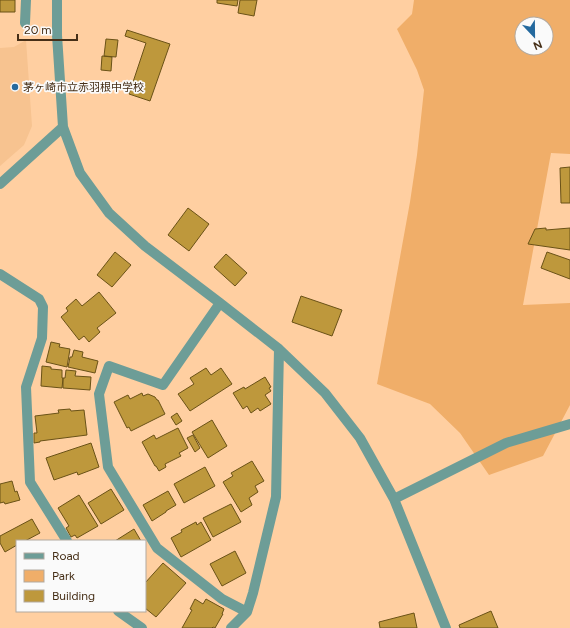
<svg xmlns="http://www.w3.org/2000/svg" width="570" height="628" viewBox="0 0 570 628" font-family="Figtree,'Noto Sans JP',sans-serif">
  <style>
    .built { fill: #f7c390 }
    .green { fill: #f0ae69; fill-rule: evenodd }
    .building { fill: #be983c; stroke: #6a5217 }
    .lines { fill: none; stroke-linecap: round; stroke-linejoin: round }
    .minor { stroke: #6d9d97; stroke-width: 10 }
    .poi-dot { fill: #24699e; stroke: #fafafa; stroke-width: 1.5 }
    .labels { text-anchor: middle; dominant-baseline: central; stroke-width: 3.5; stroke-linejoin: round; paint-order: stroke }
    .poi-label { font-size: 11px; fill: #462f17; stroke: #fafafa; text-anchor: start }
  </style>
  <rect width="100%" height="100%" fill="#ffcfa1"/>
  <path class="built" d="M 26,40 L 32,126 L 24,145 L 0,166 L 0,48 L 14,47 Z"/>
  <path class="green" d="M 414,0 L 570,0 L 570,154 L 551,153 L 523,305 L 570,303 L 570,405 L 543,456 L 489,475 L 460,433 L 430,404 L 377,384 L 410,202 L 417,155 L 424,90 L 417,70 L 397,29 L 412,14 ZM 522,24 L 546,24 L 546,48 L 522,48 Z"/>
  <path class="building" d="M 0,0 L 15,0 L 15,12 L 0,12 Z
    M 217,0 L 238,0 L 237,6 L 217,3 Z
    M 240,0 L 257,0 L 254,16 L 238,13 Z
    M 127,30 L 170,44 L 150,101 L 129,94 L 146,43 L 125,36 Z
    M 106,39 L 118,40 L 116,57 L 104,56 Z
    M 102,56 L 112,57 L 111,71 L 101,70 Z
    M 570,167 L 570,203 L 561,203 L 560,168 Z
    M 188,208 L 209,224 L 189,251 L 168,235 Z
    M 546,228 L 546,230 L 570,228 L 570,250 L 528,244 L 535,229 Z
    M 115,252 L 131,265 L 112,287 L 97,275 Z
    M 547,252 L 570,260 L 570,279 L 541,268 Z
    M 226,254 L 247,273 L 235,286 L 214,267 Z
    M 99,292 L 116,313 L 97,328 L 100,332 L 89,342 L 84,336 L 79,340 L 61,317 L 68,311 L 66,308 L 76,299 L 82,306 Z
    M 301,296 L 342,310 L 332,336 L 292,322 Z
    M 51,342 L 60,344 L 59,347 L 70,349 L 67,367 L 46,362 Z
    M 74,350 L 83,352 L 82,357 L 98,361 L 95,373 L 68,367 L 70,357 L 72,357 Z
    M 42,366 L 51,367 L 51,369 L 62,370 L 62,378 L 63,378 L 62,388 L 41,386 Z
    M 206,368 L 211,375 L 221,368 L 232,384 L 190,411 L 178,394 L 194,384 L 190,378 Z
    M 66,370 L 76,371 L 75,376 L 91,377 L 90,390 L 63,388 L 63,378 L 65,378 Z
    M 265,377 L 271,387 L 269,388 L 271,391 L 265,395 L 271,404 L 260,411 L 258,408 L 251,413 L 247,406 L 243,409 L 233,393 L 244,387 L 245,389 Z
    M 142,393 L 143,396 L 148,394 L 155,397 L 157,400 L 158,400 L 165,414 L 131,431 L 129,427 L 127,428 L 114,402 L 128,395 L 130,399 Z
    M 70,409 L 71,411 L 84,410 L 87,435 L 40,441 L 40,442 L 34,443 L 34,433 L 37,433 L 35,416 L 59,413 L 58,410 Z
    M 177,413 L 182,421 L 176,425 L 171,417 Z
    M 212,420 L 227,446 L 208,458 L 192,432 Z
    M 178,428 L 188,448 L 179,453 L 181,456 L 165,464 L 166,467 L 159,471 L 156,466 L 155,466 L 142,442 L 154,435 L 156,439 Z
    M 193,435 L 200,448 L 195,452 L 187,438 Z
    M 91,443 L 99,467 L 78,475 L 77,472 L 54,480 L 46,458 Z
    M 252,461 L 264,481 L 255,486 L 258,492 L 249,498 L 252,505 L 241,512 L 223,482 L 233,476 L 231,473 Z
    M 205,467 L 215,486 L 184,503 L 174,484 Z
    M 12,481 L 15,492 L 17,491 L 20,500 L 5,504 L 4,502 L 0,503 L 0,484 Z
    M 111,489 L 124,510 L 101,524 L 88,503 Z
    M 168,491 L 176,505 L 166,511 L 166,512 L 152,521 L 143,505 Z
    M 79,495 L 98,526 L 77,538 L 75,535 L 71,537 L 66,528 L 69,526 L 58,508 Z
    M 231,504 L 241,522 L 213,537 L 203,518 Z
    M 32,519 L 40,533 L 25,541 L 17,541 L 17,545 L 5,552 L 0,543 L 0,536 Z
    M 196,522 L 197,525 L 201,522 L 211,540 L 181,557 L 171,538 L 182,532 L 181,530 Z
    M 134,529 L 141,541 L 115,541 Z
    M 235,551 L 246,573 L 222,586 L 210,564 Z
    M 163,563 L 186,583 L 156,617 L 145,608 L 145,583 Z
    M 195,599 L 203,604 L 206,599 L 224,609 L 222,614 L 223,614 L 215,628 L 213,627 L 212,628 L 182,628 L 192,610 L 190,609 Z
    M 491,611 L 498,628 L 460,628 L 459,625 Z
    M 414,613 L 417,628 L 380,628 L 379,622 Z"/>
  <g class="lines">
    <path class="minor" d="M 57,0 L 57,35 L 63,127 L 80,173 L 109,213 L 145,246 L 220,303 L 279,349 L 325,393 L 360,438 L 394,499 L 446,628
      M 25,23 L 26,0
      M 0,184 L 63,127
      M 0,274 L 39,299 L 43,307 L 42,338 L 26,387 L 30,482 L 67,541
      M 220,303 L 163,385 L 109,366 L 99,394 L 108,467 L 157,548 L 222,599 L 247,612
      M 394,499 L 506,443 L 570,424
      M 118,611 L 142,628
      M 231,628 L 247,612 L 253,593 L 276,497 L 279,349"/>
  </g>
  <circle class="poi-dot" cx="15" cy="87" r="4"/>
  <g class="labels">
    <g class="poi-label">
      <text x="23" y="87">茅ヶ崎市立赤羽根中学校</text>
    </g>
  </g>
  <rect x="16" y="540" width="130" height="72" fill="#fafafa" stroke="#b2a99f"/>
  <rect x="24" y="553" width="20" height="6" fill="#6d9d97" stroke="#b2a99f"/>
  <text x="52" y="560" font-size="12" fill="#462f17">Road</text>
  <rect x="24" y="570" width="20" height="12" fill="#f0ae69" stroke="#b2a99f"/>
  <text x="52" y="580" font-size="12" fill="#462f17">Park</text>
  <rect x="24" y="590" width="20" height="12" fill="#be983c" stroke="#b2a99f"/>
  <text x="52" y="600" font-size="12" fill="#462f17">Building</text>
  <g transform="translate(534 36) rotate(158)"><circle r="19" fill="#fafafa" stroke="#b2a99f"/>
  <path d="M0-3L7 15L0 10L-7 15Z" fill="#24699e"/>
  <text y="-6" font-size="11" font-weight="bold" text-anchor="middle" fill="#462f17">N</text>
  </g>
  <path d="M18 34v6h59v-6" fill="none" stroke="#462f17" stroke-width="2"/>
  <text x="24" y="34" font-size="12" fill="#462f17" stroke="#fafafa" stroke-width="3" paint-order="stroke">20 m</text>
</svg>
